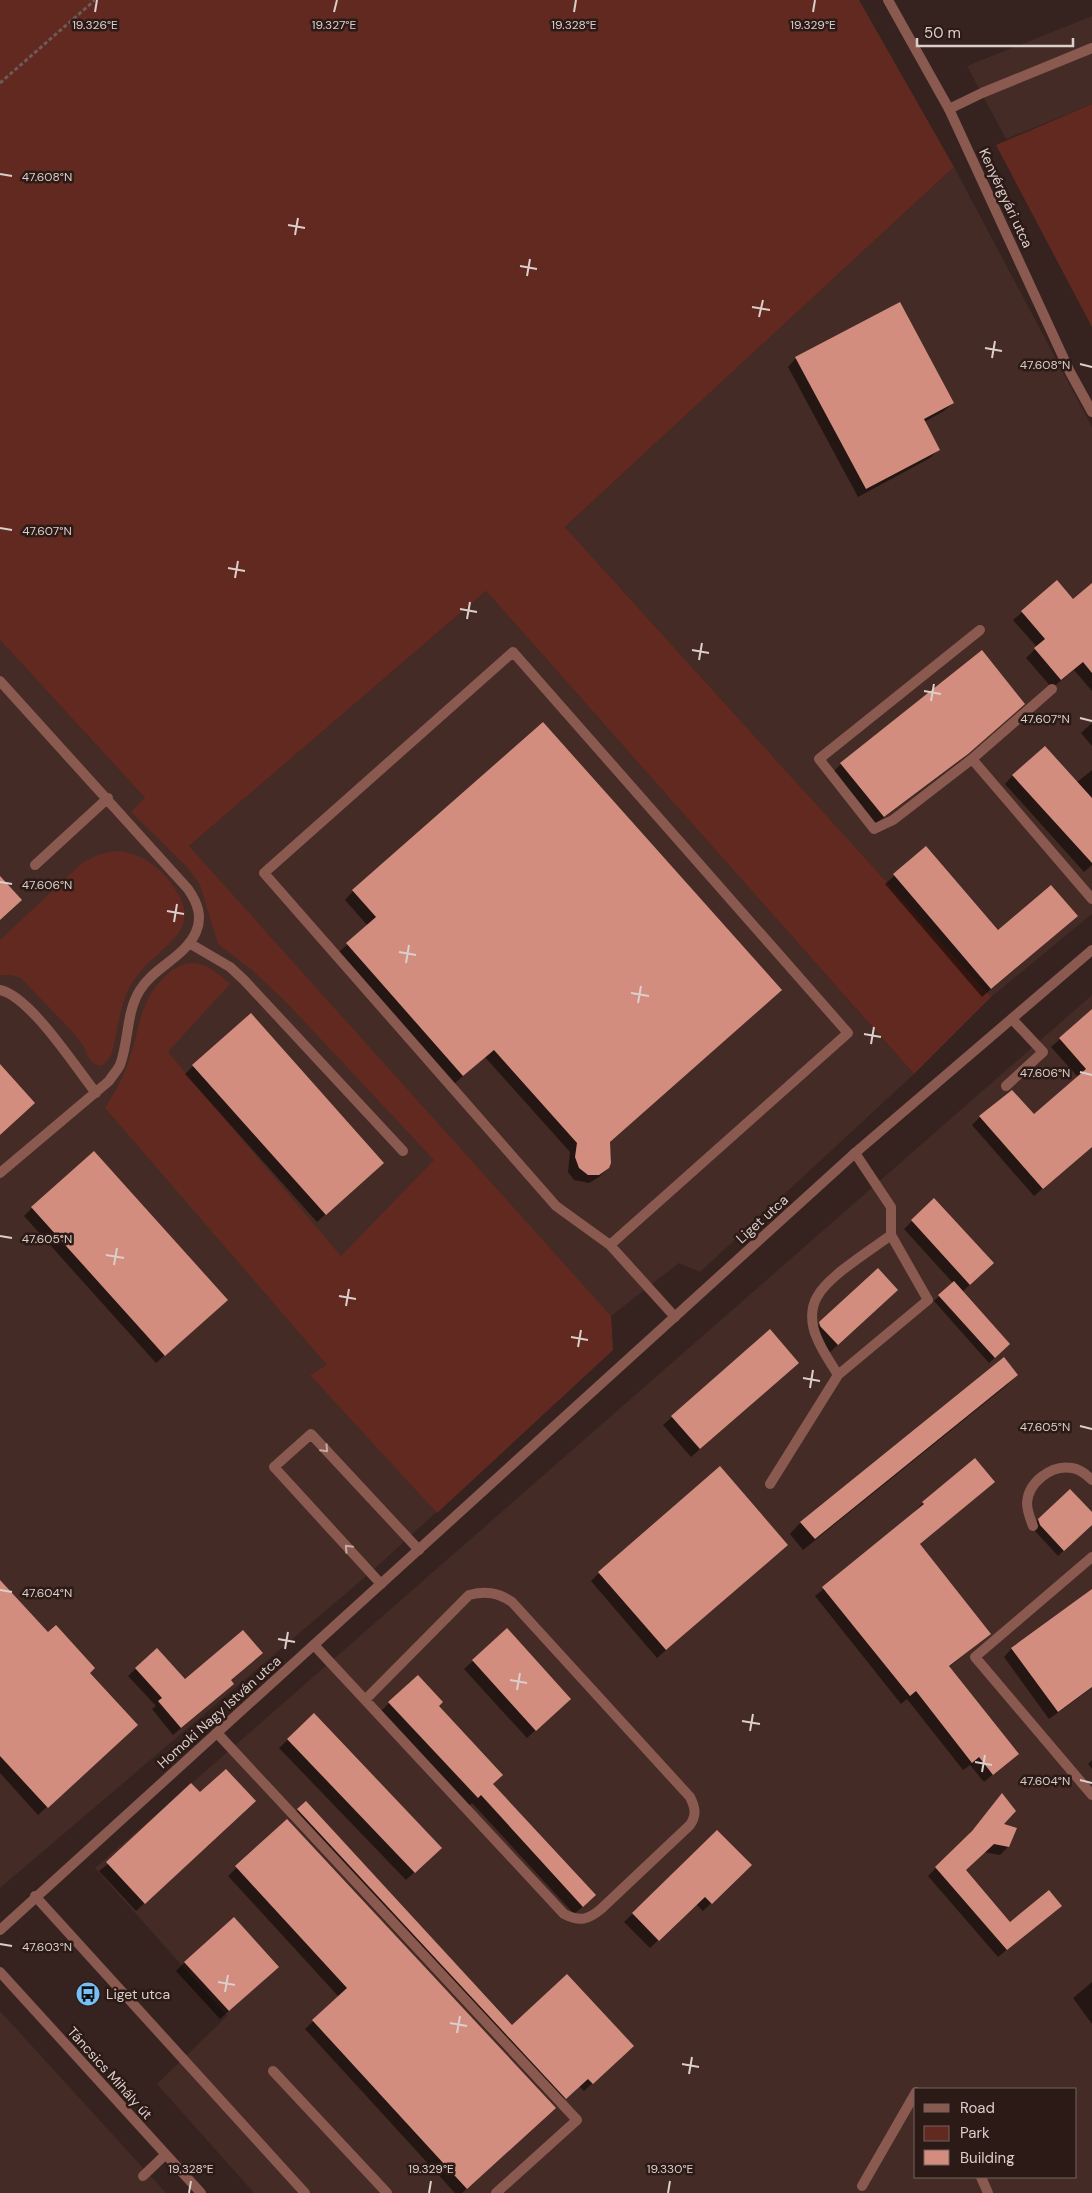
<svg xmlns="http://www.w3.org/2000/svg" width="1092" height="2193" viewBox="0 0 1092 2193" font-family="'DM Sans',sans-serif">
  <style>
    .built { fill: #442b25; fill-rule: evenodd }
    .green { fill: #61291f }
    .shadow { fill: #0007 }
    .building { fill: #d28d7f }
    .lines { fill: none; stroke-linecap: round; stroke-linejoin: round }
    .path { stroke: #6c5b57; stroke-width: 3; stroke-dasharray: 4 2.5; stroke-linecap: butt }
    .service { stroke: #8a594f; stroke-width: 10 }
    .minor { stroke: #8a594f; stroke-width: 10 }
    .oneway { stroke: #c3aba6 }
    .ticks { fill: none; stroke: #dbcecb; stroke-width: 2 }
    .labels { text-anchor: middle; dominant-baseline: central; stroke-width: 5; stroke-linejoin: round; paint-order: stroke }
    .street-label { font-size: 14px; fill: #dbcecb; stroke: #2c1a16 }
    .poi-label { font-size: 14px; fill: #dbcecb; stroke: #2c1a16; text-anchor: start }
    .ticks-label { font-size: 12px; text-anchor: middle; fill: #dbcecb; stroke: #2c1a16; stroke-width: 5; stroke-linejoin: round; paint-order: stroke }
  </style>
  <rect width="100%" height="100%" fill="#36231f"/>
  <path class="built" d="M 1092,16 L 1092,104 L 1006,139 L 967,66 Z
    M 954,167 L 1092,427 L 1092,914 L 991,997 L 565,527 Z
    M 486,591 L 914,1074 L 700,1272 L 679,1263 L 611,1316 L 613,1350 L 371,1572 L 0,1888 L 0,640 L 189,846 Z
    M 1092,995 L 1092,2193 L 254,2193 L 157,2084 L 227,2016 L 95,1868 ZM 916,2089 L 1076,2089 L 1076,2177 L 916,2177 Z
    M 0,2011 L 166,2193 L 0,2193 Z"/>
  <path class="green" d="M 0,0 L 859,0 L 954,167 L 565,527 L 991,997 L 914,1074 L 486,591 L 189,846 L 611,1316 L 613,1350 L 437,1513 L 310,1375 L 327,1365 L 105,1108 C 112,1096 120,1084 125,1071 C 141,1033 136,1000 170,972 C 193,953 212,967 230,984 L 168,1052 L 341,1256 L 434,1160 L 285,1001 L 252,970 L 218,944 L 200,885 L 188,868 L 131,812 L 145,798 L 0,640 Z
    M 1092,104 L 1092,327 L 996,145 Z
    M 115,851 C 136,852 154,862 167,878 C 212,932 160,942 134,980 C 120,1000 118,1030 112,1053 C 109,1060 103,1069 95,1064 C 87,1060 87,1050 82,1044 C 64,1021 41,1000 21,978 L 11,975 L 0,975 L 0,940 L 82,863 L 100,854 Z"/>
  <path class="shadow" d="M 796,358 L 953,403 L 944,411 L 924,422 L 938,450 L 930,458 L 858,497 L 788,367 Z
    M 1057,582 L 1073,601 L 1092,584 L 1092,691 L 1074,670 L 1052,688 L 1026,658 L 1037,647 L 1013,620 Z
    M 1015,712 L 958,762 L 875,824 L 833,772 L 841,764 Z
    M 1092,723 L 1092,746 L 1081,733 Z
    M 1092,770 L 1092,865 L 1084,872 L 1005,784 L 1013,775 L 1076,783 Z
    M 926,848 L 997,932 L 1068,924 L 982,997 L 885,884 Z
    M 353,891 L 609,1142 L 611,1158 L 608,1168 L 599,1177 L 589,1183 L 574,1180 L 568,1172 L 570,1152 L 485,1057 L 454,1084 L 338,953 L 368,926 L 345,900 Z
    M 1092,1011 L 1092,1146 L 1034,1196 L 972,1125 L 980,1117 L 1034,1116 L 1078,1077 L 1051,1047 Z
    M 193,1066 L 374,1171 L 317,1222 L 185,1074 Z
    M 32,1208 L 218,1308 L 156,1363 L 24,1216 Z
    M 912,1221 L 984,1271 L 962,1292 L 1003,1350 L 989,1363 L 934,1301 L 953,1283 L 904,1229 Z
    M 888,1299 L 829,1353 L 812,1331 L 820,1323 Z
    M 770,1331 L 789,1371 L 691,1457 L 663,1425 Z
    M 1017,1375 L 1006,1386 L 803,1550 L 790,1534 L 801,1522 Z
    M 994,1482 L 919,1545 L 990,1634 L 949,1667 L 1017,1754 L 984,1782 L 970,1765 L 963,1770 L 907,1699 L 901,1704 L 815,1596 L 916,1512 L 915,1511 L 923,1503 Z
    M 1070,1490 L 1092,1514 L 1092,1523 L 1058,1556 L 1035,1531 L 1033,1525 Z
    M 778,1553 L 657,1658 L 591,1581 L 599,1573 Z
    M 0,1582 L 48,1634 L 88,1673 L 128,1733 L 38,1815 L 0,1773 Z
    M 1092,1590 L 1092,1688 L 1049,1719 L 1004,1657 L 1012,1648 Z
    M 507,1630 L 561,1707 L 527,1738 L 464,1669 Z
    M 156,1650 L 185,1680 L 230,1681 L 225,1691 L 173,1735 L 152,1709 L 156,1706 L 128,1676 Z
    M 389,1703 L 492,1784 L 586,1904 L 574,1914 L 472,1803 L 469,1806 L 381,1711 Z
    M 314,1715 L 432,1856 L 406,1880 L 279,1748 Z
    M 1092,1760 L 1092,1769 L 1088,1764 Z
    M 199,1794 L 246,1809 L 136,1911 L 99,1871 Z
    M 1002,1795 L 1002,1825 L 1008,1847 L 1000,1855 L 984,1852 L 964,1871 L 1010,1923 L 1060,1906 L 998,1957 L 928,1876 L 964,1840 Z
    M 298,1810 L 512,2027 L 624,2054 L 584,2091 L 579,2086 L 557,2106 L 290,1819 Z
    M 287,1820 L 546,2116 L 462,2193 L 455,2193 L 305,2029 L 339,1997 L 228,1876 Z
    M 717,1831 L 750,1865 L 703,1911 L 696,1904 L 650,1948 L 624,1922 Z
    M 185,1962 L 269,1975 L 220,2019 L 176,1971 Z
    M 1092,1982 L 1092,2024 L 1073,1998 Z"/>
  <path class="building" d="M 900,302 L 954,403 L 924,419 L 940,450 L 866,489 L 795,357 Z
    M 1057,580 L 1073,599 L 1092,583 L 1092,673 L 1083,662 L 1061,680 L 1034,648 L 1045,639 L 1021,611 Z
    M 982,650 L 1025,704 L 968,754 L 884,817 L 840,763 Z
    M 543,722 L 782,990 L 610,1142 L 611,1163 L 609,1168 L 599,1175 L 588,1175 L 579,1168 L 575,1157 L 577,1143 L 494,1050 L 463,1076 L 346,943 L 376,917 L 352,890 Z
    M 1045,746 L 1092,798 L 1092,863 L 1012,775 Z
    M 926,846 L 998,930 L 1051,885 L 1078,916 L 991,989 L 893,874 Z
    M 0,876 L 22,900 L 0,920 Z
    M 1092,1009 L 1092,1147 L 1043,1189 L 979,1116 L 1012,1090 L 1034,1114 L 1086,1069 L 1059,1038 Z
    M 251,1013 L 384,1163 L 326,1215 L 192,1065 Z
    M 0,1064 L 35,1103 L 0,1135 Z
    M 94,1151 L 228,1300 L 165,1356 L 31,1207 Z
    M 934,1198 L 994,1263 L 970,1285 L 911,1220 Z
    M 878,1268 L 898,1290 L 838,1345 L 820,1326 L 819,1322 Z
    M 954,1281 L 1010,1344 L 995,1358 L 938,1295 Z
    M 770,1329 L 799,1363 L 700,1449 L 671,1416 Z
    M 1004,1357 L 1018,1375 L 815,1539 L 800,1522 Z
    M 975,1458 L 995,1482 L 920,1544 L 991,1634 L 949,1666 L 1019,1754 L 993,1775 L 979,1757 L 972,1763 L 916,1691 L 910,1696 L 822,1587 L 924,1504 L 922,1502 Z
    M 720,1466 L 788,1545 L 666,1650 L 598,1572 Z
    M 1070,1489 L 1092,1512 L 1092,1525 L 1064,1551 L 1040,1525 L 1038,1519 Z
    M 0,1580 L 48,1632 L 56,1625 L 95,1668 L 90,1673 L 138,1725 L 48,1808 L 0,1756 Z
    M 1092,1589 L 1092,1687 L 1058,1712 L 1011,1648 Z
    M 507,1628 L 571,1699 L 536,1731 L 472,1660 Z
    M 243,1630 L 263,1653 L 231,1680 L 234,1684 L 181,1728 L 158,1701 L 162,1698 L 135,1668 L 157,1648 L 185,1679 Z
    M 418,1675 L 443,1702 L 439,1706 L 503,1775 L 493,1784 L 596,1895 L 583,1907 L 481,1795 L 478,1798 L 388,1702 Z
    M 314,1713 L 442,1848 L 415,1873 L 287,1739 Z
    M 226,1769 L 256,1801 L 145,1904 L 106,1862 L 191,1783 L 200,1792 Z
    M 1002,1793 L 1016,1811 L 1004,1824 L 1017,1828 L 1009,1847 L 994,1844 L 966,1870 L 1010,1922 L 1049,1890 L 1062,1906 L 1007,1950 L 935,1867 L 972,1831 Z
    M 306,1801 L 512,2025 L 567,1974 L 634,2046 L 593,2084 L 588,2079 L 566,2099 L 297,1809 Z
    M 287,1819 L 556,2108 L 467,2189 L 312,2020 L 347,1988 L 235,1866 Z
    M 717,1830 L 752,1865 L 712,1904 L 705,1897 L 659,1941 L 632,1913 Z
    M 234,1917 L 279,1967 L 229,2011 L 184,1962 Z"/>
  <g class="lines">
    <path class="path" d="M 0,83 L 95,0"/>
    <path class="service" d="M 949,109 L 982,93 L 1092,48
      M 0,681 L 188,889 C 197,902 203,916 196,932 C 185,957 154,967 140,990 C 126,1012 129,1041 120,1065 C 117,1071 112,1076 109,1081 L 0,1173
      M 1052,689 L 972,759 L 1092,899
      M 972,759 L 893,820 L 874,829 L 819,759 L 980,630
      M 35,865 L 108,798
      M 189,943 L 230,967 L 244,980 L 403,1151
      M 0,990 C 30,996 76,1068 96,1093
      M 1006,1086 L 1043,1052 L 1012,1019
      M 610,1245 L 848,1033 L 513,652 L 264,873 L 556,1206 L 610,1245 L 675,1317
      M 838,1375 C 831,1363 822,1351 817,1338 C 811,1325 810,1309 817,1297 C 828,1276 871,1250 891,1235
      M 770,1484 L 838,1375 L 928,1300 L 891,1235 L 891,1207 L 855,1153
      M 1033,1526 C 1030,1518 1027,1511 1027,1503 C 1028,1483 1051,1464 1072,1468 C 1080,1469 1086,1474 1092,1480
      M 1092,1557 L 975,1657 L 1092,1795
      M 381,1584 L 274,1467 L 311,1434 L 419,1550
      M 314,1645 L 564,1914 C 580,1922 588,1920 601,1909 L 690,1825 C 697,1815 695,1807 690,1797 L 512,1602 C 498,1592 485,1591 469,1595 L 365,1700
      M 217,1733 L 577,2120 L 496,2193
      M 35,1896 L 305,2193
      M 273,2071 L 387,2193
      M 143,2176 L 165,2155
      M 981,2177 L 988,2193
      M 862,2186 L 916,2092"/>
    <path class="minor" d="M 888,0 L 949,109 L 1070,372 L 1092,412
      M 0,1930 L 855,1153 L 1092,950
      M 0,1972 L 201,2193"/>
  </g>
  <defs><path id="oneway-chevron" d="M-2-3.5L2.5 0L-2 3.5" fill="none" stroke-width="1.6" stroke-linecap="round" stroke-linejoin="round" transform="scale(1.25)"/></defs>
  <g class="oneway">
    <use href="#oneway-chevron" transform="translate(325 1449) rotate(47)"/>
    <use href="#oneway-chevron" transform="translate(348 1548) rotate(-133)"/>
  </g>
  <path class="ticks" d="M 95,12 L 97,0M 334,12 L 337,0M 574,12 L 576,0M 813,12 L 815,0M 0,174 L 12,176M 288,225 L 305,228M 295,235 L 298,218M 520,266 L 537,269M 527,276 L 530,259M 752,307 L 770,310M 759,317 L 763,300M 985,348 L 1002,351M 992,358 L 995,341M 1080,364 L 1092,367M 0,528 L 12,530M 228,568 L 245,571M 235,578 L 238,561M 460,609 L 477,612M 467,619 L 470,602M 692,650 L 709,653M 699,660 L 702,643M 924,691 L 941,694M 931,701 L 934,684M 1080,718 L 1092,721M 0,882 L 12,884M 167,911 L 184,914M 174,922 L 177,904M 399,952 L 416,955M 406,963 L 409,945M 631,993 L 649,996M 638,1003 L 641,986M 864,1034 L 881,1037M 871,1044 L 874,1027M 1080,1072 L 1092,1075M 0,1236 L 12,1238M 106,1255 L 124,1258M 114,1265 L 117,1248M 339,1296 L 356,1299M 346,1306 L 349,1289M 571,1337 L 588,1340M 578,1347 L 581,1330M 803,1378 L 820,1381M 810,1388 L 813,1370M 1080,1426 L 1092,1429M 0,1590 L 12,1592M 278,1639 L 295,1642M 285,1649 L 288,1632M 510,1680 L 527,1683M 517,1690 L 520,1673M 742,1721 L 760,1724M 750,1731 L 753,1714M 975,1762 L 992,1765M 982,1772 L 985,1755M 1080,1780 L 1092,1783M 0,1944 L 12,1946M 218,1982 L 235,1985M 225,1992 L 228,1975M 450,2023 L 467,2026M 457,2033 L 460,2016M 682,2064 L 699,2067M 689,2074 L 692,2057M 189,2193 L 191,2181M 429,2193 L 431,2181M 668,2193 L 670,2181"/>
  <defs>
    <symbol id="bus-disc" viewBox="-11 -11 22 22"><circle r="9.5" fill="#76c0f7" stroke="#2c1a16"/><path d="M-5-6H5V4H4V6H2V4H-2V6H-4V4H-5ZM-3.5-4V0h7V-4ZM-3.5 1.2v1.5H-2V1.2ZM2 1.2v1.5H3.5V1.2Z" fill="#111"/></symbol>
  </defs>
  <g fill-rule="evenodd">
    <use href="#bus-disc" x="74" y="1980" width="28" height="28"/>
  </g>
  <g class="labels">
    <g class="street-label">
      <text transform="translate(1006 198) rotate(65)">Kenyérgyári utca</text>
      <text transform="translate(762 1219) rotate(-42)">Liget utca</text>
      <text transform="translate(219 1712) rotate(-42)">Homoki Nagy István utca</text>
      <text transform="translate(110 2073) rotate(48)">Táncsics Mihály út</text>
    </g>
    <g class="poi-label">
      <text x="106" y="1994">Liget utca</text>
    </g>
  </g>
  <g class="ticks-label">
    <text x="334" y="29">19.327°E</text>
    <text x="95" y="29">19.326°E</text>
    <text x="574" y="29">19.328°E</text>
    <text x="813" y="29">19.329°E</text>
    <text x="47" y="181">47.608°N</text>
    <text x="1045" y="369">47.608°N</text>
    <text x="47" y="535">47.607°N</text>
    <text x="1045" y="723">47.607°N</text>
    <text x="47" y="889">47.606°N</text>
    <text x="1045" y="1077">47.606°N</text>
    <text x="47" y="1243">47.605°N</text>
    <text x="1045" y="1431">47.605°N</text>
    <text x="47" y="1597">47.604°N</text>
    <text x="1045" y="1785">47.604°N</text>
    <text x="47" y="1951">47.603°N</text>
    <text x="191" y="2173">19.328°E</text>
    <text x="431" y="2173">19.329°E</text>
    <text x="670" y="2173">19.330°E</text>
  </g>
  <rect x="914" y="2088" width="162" height="90" fill="#2c1a16" stroke="#72625e"/>
  <rect x="924" y="2104" width="25" height="8" fill="#8a594f" stroke="#72625e"/>
  <text x="960" y="2113" font-size="15" fill="#dbcecb">Road</text>
  <rect x="924" y="2126" width="25" height="15" fill="#61291f" stroke="#72625e"/>
  <text x="960" y="2138" font-size="15" fill="#dbcecb">Park</text>
  <rect x="924" y="2150" width="25" height="15" fill="#d28d7f" stroke="#72625e"/>
  <text x="960" y="2163" font-size="15" fill="#dbcecb">Building</text>
  <path d="M917 38v8h156v-8" fill="none" stroke="#dbcecb" stroke-width="2.5"/>
  <text x="924" y="38" font-size="15" fill="#dbcecb" stroke="#2c1a16" stroke-width="4" paint-order="stroke">50 m</text>
</svg>
